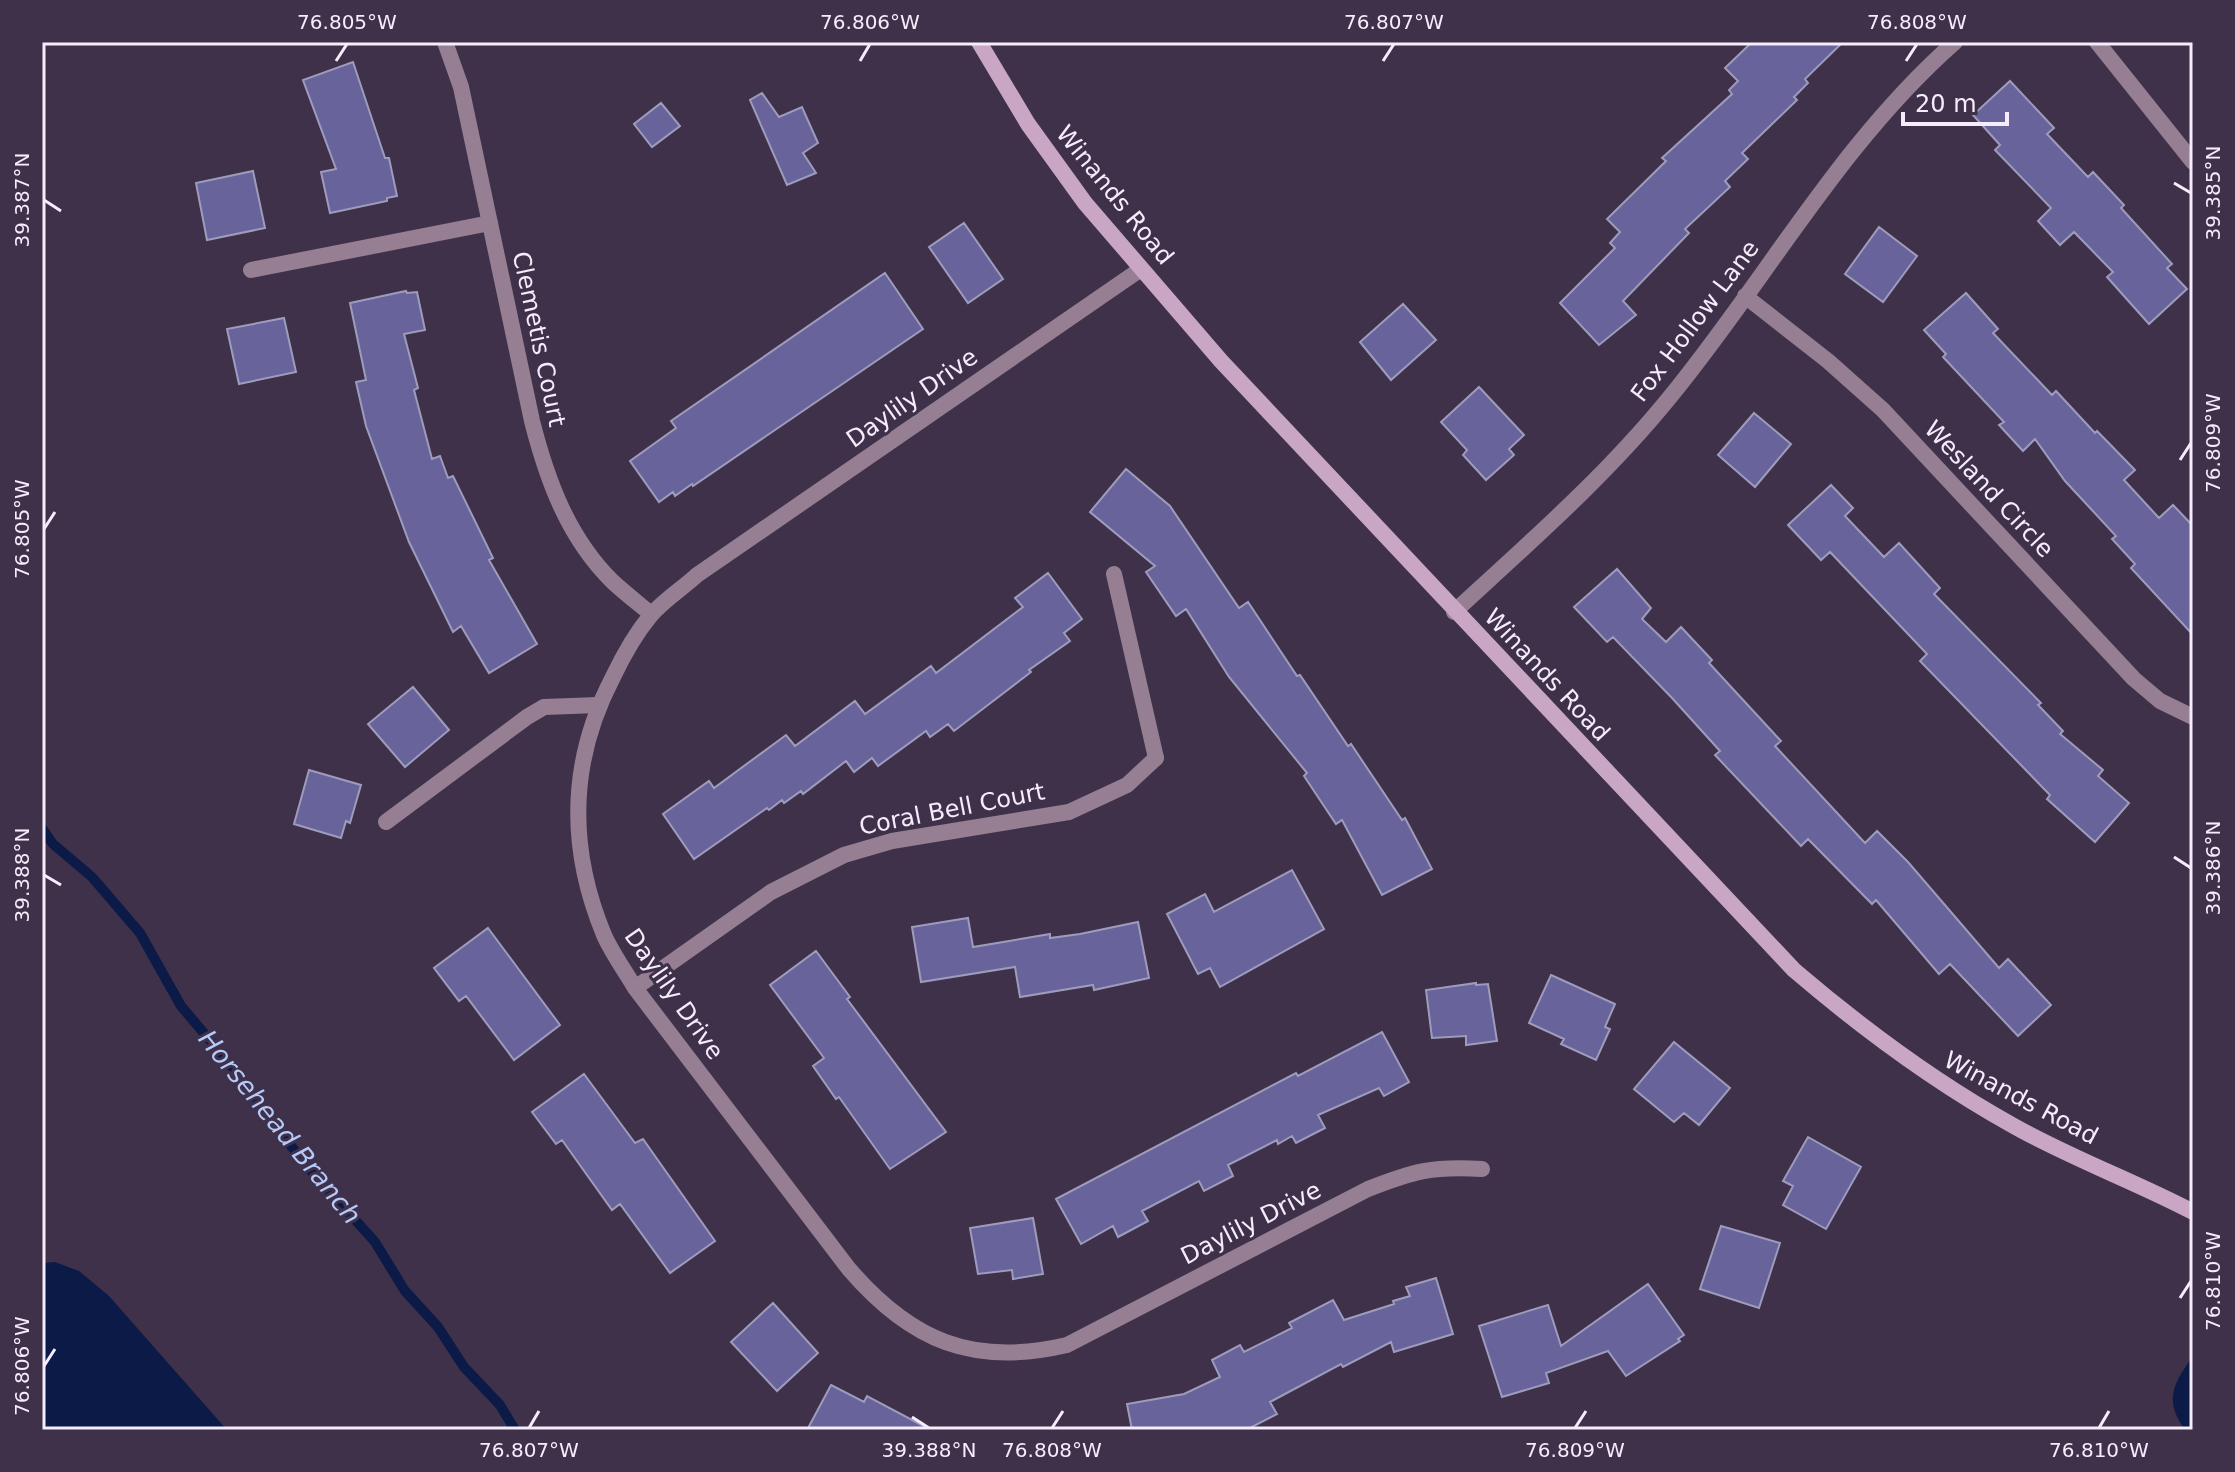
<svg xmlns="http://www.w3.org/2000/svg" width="2235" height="1472" viewBox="0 0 2235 1472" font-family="'DejaVu Sans',sans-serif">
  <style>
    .water { fill: #0b1a47 }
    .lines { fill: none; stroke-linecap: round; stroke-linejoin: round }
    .stream { stroke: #0b1a47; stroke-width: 10 }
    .building { fill: #69639b; stroke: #9e9cbc; stroke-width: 2 }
    .lane { stroke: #967f92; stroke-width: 16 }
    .street { stroke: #967f92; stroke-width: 16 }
    .secondary { stroke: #caa6c5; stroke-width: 16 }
    .ticks { fill: none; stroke: #f5ecfc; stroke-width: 3 }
    .labels { text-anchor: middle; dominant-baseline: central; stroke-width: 6; stroke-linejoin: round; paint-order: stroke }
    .street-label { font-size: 24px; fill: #f5ecfc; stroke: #3f314a }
    .water-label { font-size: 26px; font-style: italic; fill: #b5caf9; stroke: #3f314a }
    .neatline { fill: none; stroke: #f5ecfc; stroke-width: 3 }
    .ticks-label { font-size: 20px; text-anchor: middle; fill: #f5ecfc }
  </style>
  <rect width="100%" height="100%" fill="#3f314a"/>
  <path class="water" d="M 55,1262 L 79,1271 L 109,1296 L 227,1430 L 42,1430 L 42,1263 Z
    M 2193,1356 L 2193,1430 L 2185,1430 C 2163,1399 2174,1383 2193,1356 Z"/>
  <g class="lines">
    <path class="stream" d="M 42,828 L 53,844 L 92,877 L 140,933 L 181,1006 L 225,1058 L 304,1163 L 375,1242 L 405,1291 L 438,1327 L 464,1367 L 500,1405 L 515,1430"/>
  </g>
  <path class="building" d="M 1752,42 L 1843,42 L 1805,79 L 1808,83 L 1794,97 L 1797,100 L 1742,153 L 1748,159 L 1725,181 L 1730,187 L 1685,229 L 1689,233 L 1623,301 L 1636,315 L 1599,345 L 1560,303 L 1615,248 L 1610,243 L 1620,232 L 1607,219 L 1666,161 L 1662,158 L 1732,94 L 1729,90 L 1738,81 L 1725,68 Z
    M 353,62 L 385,158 L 389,158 L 397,196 L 387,198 L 387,201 L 330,213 L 321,172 L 336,169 L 303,80 Z
    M 2010,81 L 2054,128 L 2047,134 L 2088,177 L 2093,172 L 2124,205 L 2121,208 L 2172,264 L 2167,268 L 2187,289 L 2149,324 L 2107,277 L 2113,272 L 2074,232 L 2060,245 L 2038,221 L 2051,208 L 1995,150 L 2000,145 L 1973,115 Z
    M 762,93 L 779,117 L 802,107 L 818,143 L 803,153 L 816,173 L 787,185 L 750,100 Z
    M 661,103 L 680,126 L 652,147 L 634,124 Z
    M 253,171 L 265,228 L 207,240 L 196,183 Z
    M 964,223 L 1003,279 L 968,303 L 929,247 Z
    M 1879,227 L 1917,256 L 1883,302 L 1845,274 Z
    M 885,273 L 923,329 L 693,486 L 692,484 L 675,496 L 673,492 L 659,502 L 630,461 L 676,428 L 671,421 Z
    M 406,291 L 407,293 L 417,292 L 425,330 L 404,334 L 418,388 L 414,390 L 432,459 L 440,456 L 448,478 L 453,476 L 493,558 L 489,560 L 537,644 L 489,673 L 461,626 L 453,632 L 409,542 L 366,426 L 356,382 L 366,380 L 350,303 Z
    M 1966,293 L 1998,329 L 1993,333 L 2052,395 L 2056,391 L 2095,433 L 2097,431 L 2135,470 L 2124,480 L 2159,518 L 2173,505 L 2193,526 L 2193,635 L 2131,568 L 2135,564 L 2112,539 L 2116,536 L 2065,481 L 2035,439 L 2023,451 L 1999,425 L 2004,422 L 1943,357 L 1946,354 L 1924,330 Z
    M 1403,304 L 1436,340 L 1391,380 L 1360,342 Z
    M 284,318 L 296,372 L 239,384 L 227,329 Z
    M 1479,387 L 1524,435 L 1509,449 L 1514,455 L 1486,480 L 1463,455 L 1467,450 L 1441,422 Z
    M 1754,413 L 1791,444 L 1755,487 L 1718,455 Z
    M 1126,469 L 1170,506 L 1239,608 L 1248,602 L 1297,676 L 1300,675 L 1348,746 L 1351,744 L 1402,820 L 1405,818 L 1432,869 L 1382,895 L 1342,820 L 1336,824 L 1304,776 L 1307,773 L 1229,677 L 1186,609 L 1176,616 L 1146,572 L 1155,566 L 1090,512 Z
    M 1831,485 L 1853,508 L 1845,516 L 1884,557 L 1899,543 L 1940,588 L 1934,594 L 2041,703 L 2038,705 L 2063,731 L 2060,734 L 2103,770 L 2098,776 L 2129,803 L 2095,842 L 2047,799 L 2050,795 L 1920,661 L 1927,654 L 1830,552 L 1821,560 L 1788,525 Z
    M 1617,569 L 1651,608 L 1642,619 L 1666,642 L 1681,627 L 1712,660 L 1709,663 L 1781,741 L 1775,746 L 1865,843 L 1877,831 L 1908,862 L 1999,968 L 2008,959 L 2051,1005 L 2018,1036 L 1950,964 L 1939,974 L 1876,900 L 1872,904 L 1808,839 L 1801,846 L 1715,755 L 1720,751 L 1672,698 L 1613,637 L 1607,642 L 1574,607 Z
    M 1048,573 L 1082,619 L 1064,633 L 1070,641 L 1029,670 L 1031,672 L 954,731 L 948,724 L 930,737 L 926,731 L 878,766 L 872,758 L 854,772 L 846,761 L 803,794 L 801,791 L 784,803 L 782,800 L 769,810 L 767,808 L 694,859 L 663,814 L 709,781 L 714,788 L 786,735 L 795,746 L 855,701 L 865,714 L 931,666 L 936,673 L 1023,607 L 1015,598 Z
    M 413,687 L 449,730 L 405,767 L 368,724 Z
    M 309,770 L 361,785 L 350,823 L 346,821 L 341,838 L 294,824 Z
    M 1292,870 L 1324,929 L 1220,987 L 1210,968 L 1198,974 L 1167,914 L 1205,894 L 1214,912 Z
    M 968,918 L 973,947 L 1050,934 L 1050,938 L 1080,934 L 1138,922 L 1149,978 L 1094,990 L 1093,985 L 1020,997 L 1015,967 L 921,982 L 912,927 Z
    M 488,928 L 560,1025 L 514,1060 L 466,996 L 459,1001 L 434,968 Z
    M 816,951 L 850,997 L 847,999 L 946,1132 L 890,1169 L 839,1097 L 836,1099 L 813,1066 L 824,1058 L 770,985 Z
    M 1551,975 L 1615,1004 L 1605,1027 L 1610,1029 L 1596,1060 L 1561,1044 L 1564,1039 L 1529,1023 Z
    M 1476,983 L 1476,985 L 1488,984 L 1497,1041 L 1466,1045 L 1466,1036 L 1432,1038 L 1426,990 Z
    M 1382,1032 L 1409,1082 L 1384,1096 L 1379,1088 L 1318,1115 L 1325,1128 L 1296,1143 L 1292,1136 L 1278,1144 L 1277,1140 L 1228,1165 L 1233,1176 L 1204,1191 L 1199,1181 L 1142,1211 L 1148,1221 L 1118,1237 L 1113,1226 L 1081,1244 L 1056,1199 L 1296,1073 L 1298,1076 Z
    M 1674,1042 L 1730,1088 L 1699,1125 L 1684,1113 L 1674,1122 L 1634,1089 Z
    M 584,1074 L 635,1143 L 643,1139 L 715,1241 L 670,1273 L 620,1204 L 612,1210 L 562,1140 L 556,1144 L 532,1112 Z
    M 1808,1137 L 1861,1167 L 1826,1229 L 1783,1205 L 1793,1186 L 1783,1181 Z
    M 1033,1218 L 1043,1274 L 1013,1279 L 1012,1270 L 978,1274 L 970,1228 Z
    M 1721,1226 L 1780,1243 L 1759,1308 L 1700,1289 Z
    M 1436,1278 L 1453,1334 L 1394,1352 L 1391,1342 L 1343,1367 L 1341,1364 L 1270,1402 L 1277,1414 L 1246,1430 L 1132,1430 L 1127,1404 L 1184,1394 L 1220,1377 L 1212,1360 L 1240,1345 L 1244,1352 L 1292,1328 L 1289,1323 L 1333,1300 L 1344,1320 L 1394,1304 L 1393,1301 L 1410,1296 L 1406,1287 Z
    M 1648,1284 L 1684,1335 L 1678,1339 L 1680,1341 L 1626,1376 L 1608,1351 L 1546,1373 L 1549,1383 L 1502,1397 L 1479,1326 L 1548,1305 L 1561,1346 Z
    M 773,1303 L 818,1353 L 777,1391 L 731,1342 Z
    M 831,1385 L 864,1402 L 867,1396 L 931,1430 L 807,1430 Z"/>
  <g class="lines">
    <path class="lane" d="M 251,270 L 490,223
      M 1114,574 L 1156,758
      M 386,822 L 527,717 L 544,707 L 598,705"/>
    <path class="street" d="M 445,42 L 461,87 L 532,421 C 547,480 568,538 613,582 C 625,593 639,604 651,614
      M 2097,42 L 2193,162
      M 1141,269 L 697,575 C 683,588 664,600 651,615 C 636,633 623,656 613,677 C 569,761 568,848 604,935 C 612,953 625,971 635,988 L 849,1269 C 911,1341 973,1367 1067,1345 L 1368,1189 C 1414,1171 1432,1166 1482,1169
      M 1745,296 L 1828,361 L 1883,410 L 2134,679 L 2160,701 L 2193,717
      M 1454,612 C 1529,543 1606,476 1670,397 C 1766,280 1840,143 1955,42
      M 635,988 L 771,892 L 844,855 L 892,841 L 1069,812 L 1127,785 L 1156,758"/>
    <path class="secondary" d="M 979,42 L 1028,124 L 1085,203 L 1221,361 L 1794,970 C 1863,1029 1933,1081 2012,1125 C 2070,1158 2134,1181 2193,1212"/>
  </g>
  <path class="ticks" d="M 336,61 L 347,44M 860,61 L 870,44M 1383,61 L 1394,44M 1906,61 L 1917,44M 2174,183 L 2191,193M 44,200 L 61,211M 2180,460 L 2191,443M 44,529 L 55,512M 2174,857 L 2191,868M 44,875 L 61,885M 2180,1298 L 2191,1281M 44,1366 L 55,1349M 912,1417 L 929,1428M 529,1428 L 539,1411M 1052,1428 L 1063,1411M 1575,1428 L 1586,1411M 2099,1428 L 2109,1411"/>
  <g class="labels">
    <g class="street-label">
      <text transform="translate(1115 195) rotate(51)">Winands Road</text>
      <text transform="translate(1695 321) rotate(-53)">Fox Hollow Lane</text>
      <text transform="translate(539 339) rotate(78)">Clemetis Court</text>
      <text transform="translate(912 398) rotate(-35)">Daylily Drive</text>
      <text transform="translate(1989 489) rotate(47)">Wesland Circle</text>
      <text transform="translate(1547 675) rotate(47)">Winands Road</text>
      <text transform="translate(952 809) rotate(-11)">Coral Bell Court</text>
      <text transform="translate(674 994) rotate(55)">Daylily Drive</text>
      <text transform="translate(2021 1098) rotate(28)">Winands Road</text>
      <text transform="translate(1251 1223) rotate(-27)">Daylily Drive</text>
    </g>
    <g class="water-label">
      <text transform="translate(280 1127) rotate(51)">Horsehead Branch</text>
    </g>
  </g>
  <rect width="2235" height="1472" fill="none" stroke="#3f314a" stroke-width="88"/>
  <path d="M1903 112v12h104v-12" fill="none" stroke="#f5ecfc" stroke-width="4"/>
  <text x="1915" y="112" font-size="24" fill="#f5ecfc" stroke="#3f314a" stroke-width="6" paint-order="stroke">20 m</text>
  <rect x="44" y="44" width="2147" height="1384" class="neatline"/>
  <g class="ticks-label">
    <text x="347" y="29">76.805°W</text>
    <text x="870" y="29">76.806°W</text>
    <text x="1394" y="29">76.807°W</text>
    <text x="1917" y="29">76.808°W</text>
    <text transform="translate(2213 193) rotate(-90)" y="7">39.385°N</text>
    <text transform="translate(22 200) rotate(-90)" y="7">39.387°N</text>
    <text transform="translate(2213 443) rotate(-90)" y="7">76.809°W</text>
    <text transform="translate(22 529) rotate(-90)" y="7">76.805°W</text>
    <text transform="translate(2213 868) rotate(-90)" y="7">39.386°N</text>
    <text transform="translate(22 875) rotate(-90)" y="7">39.388°N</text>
    <text transform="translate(2213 1281) rotate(-90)" y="7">76.810°W</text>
    <text transform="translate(22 1366) rotate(-90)" y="7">76.806°W</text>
    <text x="529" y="1457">76.807°W</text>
    <text x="929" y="1457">39.388°N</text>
    <text x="1052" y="1457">76.808°W</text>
    <text x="1575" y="1457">76.809°W</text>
    <text x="2099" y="1457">76.810°W</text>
  </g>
</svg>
